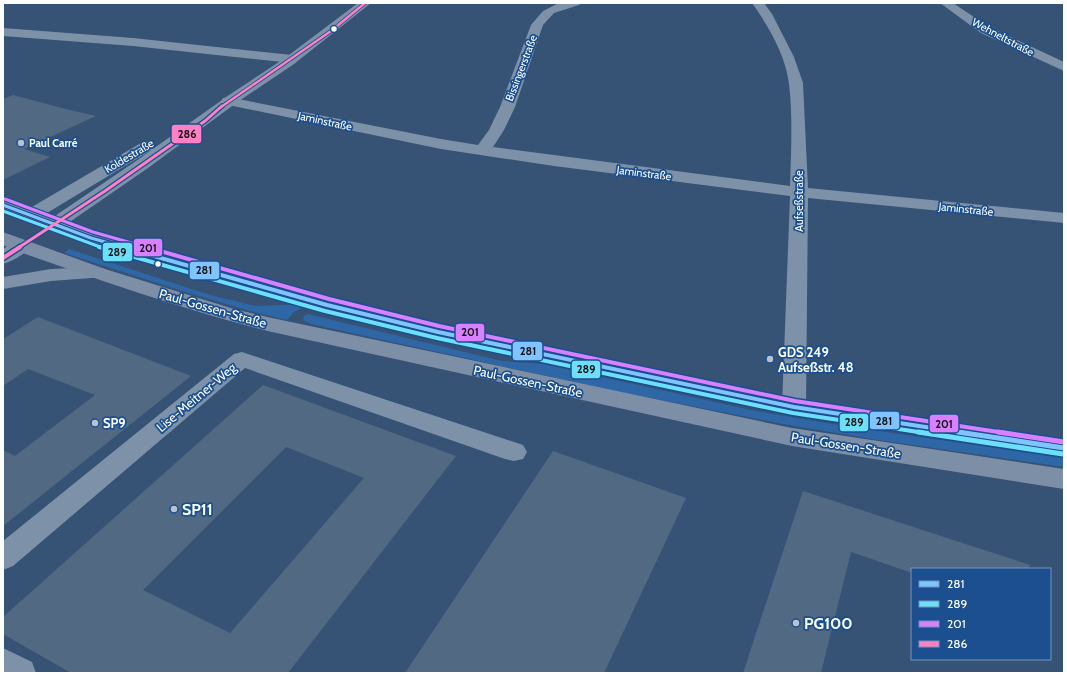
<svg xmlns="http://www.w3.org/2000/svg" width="1067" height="676" viewBox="0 0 1067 676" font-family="Cabin,sans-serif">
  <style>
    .green { fill: #2f66a5 }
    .building { fill: #526984; fill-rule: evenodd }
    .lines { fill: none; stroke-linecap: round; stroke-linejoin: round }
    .pedestrian { fill: #7d92a8; fill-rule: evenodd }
    .minor { fill: #7d92a8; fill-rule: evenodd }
    .tertiary { fill: #7d92a8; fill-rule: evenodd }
    .primary { fill: #7d8ea7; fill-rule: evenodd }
    .bus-1-far2-casing { stroke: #1b4f8f; stroke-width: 5.5 }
    .bus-1-far1-casing { stroke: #1b4f8f; stroke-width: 7 }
    .bus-1-casing { stroke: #1b4f8f; stroke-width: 8 }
    .bus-2-far2-casing { stroke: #1b4f8f; stroke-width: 5.5 }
    .bus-2-far1-casing { stroke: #1b4f8f; stroke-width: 7 }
    .bus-2-casing { stroke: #1b4f8f; stroke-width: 8 }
    .bus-3-far2-casing { stroke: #1b4f8f; stroke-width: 5.5 }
    .bus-3-far1-casing { stroke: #1b4f8f; stroke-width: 7 }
    .bus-3-casing { stroke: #1b4f8f; stroke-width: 8 }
    .bus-4-far2-casing { stroke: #1b4f8f; stroke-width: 4 }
    .bus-4-far1-casing { stroke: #1b4f8f; stroke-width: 5.5 }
    .bus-4-casing { stroke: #1b4f8f; stroke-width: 7 }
    .bus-1-far2 { stroke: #80c4ff; stroke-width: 3 }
    .bus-1-far1 { stroke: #80c4ff; stroke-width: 4 }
    .bus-1 { stroke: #80c4ff; stroke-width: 5 }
    .bus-2-far2 { stroke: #6ddff8; stroke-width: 3 }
    .bus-2-far1 { stroke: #6ddff8; stroke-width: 4 }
    .bus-2 { stroke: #6ddff8; stroke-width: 5 }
    .bus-3-far2 { stroke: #d880ff; stroke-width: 3 }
    .bus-3-far1 { stroke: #d880ff; stroke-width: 4 }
    .bus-3 { stroke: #d880ff; stroke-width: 5 }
    .bus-4-far2 { stroke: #ff80c5; stroke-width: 2.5 }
    .bus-4-far1 { stroke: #ff80c5; stroke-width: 3 }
    .bus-4 { stroke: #ff80c5; stroke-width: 4 }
    .bus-dot { fill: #fff; stroke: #1b4f8f; stroke-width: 1.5 }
    .poi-dot { fill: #b9c2ce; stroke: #1b4f8f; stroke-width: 1.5 }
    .labels { text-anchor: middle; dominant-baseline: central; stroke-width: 3.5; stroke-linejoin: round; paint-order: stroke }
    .far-street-label { font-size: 11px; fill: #fff; stroke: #1b4f8f }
    .far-poi-label { font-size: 11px; font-weight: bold; fill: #fff; stroke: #1b4f8f; text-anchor: start }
    .street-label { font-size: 13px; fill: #fff; stroke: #1b4f8f }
    .poi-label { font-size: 13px; font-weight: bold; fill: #fff; stroke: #1b4f8f; text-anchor: start }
    .near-poi-label { font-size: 16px; font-weight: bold; fill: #fff; stroke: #1b4f8f; text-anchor: start }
    .line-badge { stroke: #1b4f8f; stroke-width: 1.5 }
    .pale-badge-label { font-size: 11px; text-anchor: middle; font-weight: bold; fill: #111 }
  </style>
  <rect width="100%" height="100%" fill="#365274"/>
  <path class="green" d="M 69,249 L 210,295 L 256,306 L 302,304 L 306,306 L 294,312 L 287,320 L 250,311 L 179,290 L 64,253 Z
    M 308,314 L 502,361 L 543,364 L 751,410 L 838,425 L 1064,458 L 1064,467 L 878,440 L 783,424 L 600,388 L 311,324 L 303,320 L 304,316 Z"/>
  <path class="building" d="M 13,95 L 66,109 L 96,116 L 24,149 L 50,157 L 3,180 L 3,99 Z
    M 38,317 L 191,376 L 3,526 L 3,450 L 15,456 L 95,395 L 28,369 L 3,386 L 3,339 Z
    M 263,385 L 456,456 L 288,673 L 71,673 L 3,634 L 3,617 ZM 286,447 L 364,478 L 230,633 L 143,590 Z
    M 553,451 L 686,498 L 604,673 L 405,673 Z
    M 803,491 L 1030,565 L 1029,569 L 912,569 L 912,573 L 851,552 L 821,673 L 743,673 Z"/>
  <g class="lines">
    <path class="pedestrian" d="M 242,352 L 523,445 L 527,452 L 523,459 L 514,461 L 505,459 L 245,368 L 13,566 L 3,570 L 3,541 L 234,354 Z
      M 3,648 L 32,662 L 36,673 L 3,673 Z"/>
    <path class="minor" d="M 559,3 L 581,3 L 579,5 L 554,13 L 543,25 L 515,107 L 504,130 L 493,147 L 790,186 C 791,152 793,117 789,84 C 786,56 768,25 752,3 L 764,3 L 772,14 L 794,57 L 803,83 L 808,188 L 1064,213 L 1064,223 L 808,198 L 806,407 L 803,413 L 794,415 L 785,413 L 782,407 L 790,196 L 554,166 L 441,149 L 228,105 L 223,104 L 221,101 L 223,98 L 228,97 L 441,139 L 478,145 L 489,130 L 500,107 L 531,25 L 543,11 Z
      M 940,3 L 953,3 L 989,27 L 1064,62 L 1064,71 L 981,33 Z
      M 3,28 L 133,38 L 292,55 L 298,59 L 292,63 L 133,46 L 3,36 Z"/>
    <path class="tertiary" d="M 358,3 L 371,3 L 294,64 L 239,101 L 148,168 L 61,228 L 55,229 L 49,228 L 46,224 L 49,220 L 136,161 L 229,95 L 285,58 Z
      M 147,141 L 153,143 L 155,146 L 153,149 L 37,219 L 31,220 L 25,219 L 22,215 L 25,211 L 141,143 Z
      M 21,240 L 28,242 L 31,246 C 25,254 13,261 3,264 L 3,249 L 14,242 Z
      M 98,267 L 105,269 L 108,273 L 105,277 L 51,281 L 3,289 L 3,277 L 51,269 Z"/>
    <path class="primary" d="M 3,200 L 98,234 L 333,300 L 438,325 L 794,399 L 1064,439 L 1064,457 L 794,415 L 438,339 L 320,309 L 84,242 L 3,211 Z
      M 3,232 L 105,269 L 234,309 L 272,318 L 792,428 L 1064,469 L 1064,489 L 792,446 L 272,332 C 184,310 99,280 14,250 L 3,245 Z"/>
    <defs>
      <path id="bus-1-far2" d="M 3,205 L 91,238 L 126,248"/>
      <path id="bus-1-far1" d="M 122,247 L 327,305 L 438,332 L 794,407 L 965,433"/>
      <path id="bus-1" d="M 958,432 L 1064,448"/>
      <path id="bus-2-far2" d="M 3,211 L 103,248"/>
      <path id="bus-2-far1" d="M 99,247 L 325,311 L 437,338 L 793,413 L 925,433"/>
      <path id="bus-2" d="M 918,432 L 1063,454"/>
      <path id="bus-3-far2" d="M 5,199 L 93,232 L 149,248"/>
      <path id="bus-3-far1" d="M 146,247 L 329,299 L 439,326 L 795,401 L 1005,433"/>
      <path id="bus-3" d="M 998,432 L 1064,442"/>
      <path id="bus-4-far2" d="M 221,107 L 331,31 L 365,3"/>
      <path id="bus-4-far1" d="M 18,248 L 105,191 L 205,121 L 222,106"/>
      <path id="bus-4" d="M 3,258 L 20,247"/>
    </defs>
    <use href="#bus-1-far2" class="bus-1-far2-casing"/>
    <use href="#bus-1-far1" class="bus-1-far1-casing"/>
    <use href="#bus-1" class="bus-1-casing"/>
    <use href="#bus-2-far2" class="bus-2-far2-casing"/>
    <use href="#bus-2-far1" class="bus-2-far1-casing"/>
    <use href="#bus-2" class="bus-2-casing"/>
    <use href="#bus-3-far2" class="bus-3-far2-casing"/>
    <use href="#bus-3-far1" class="bus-3-far1-casing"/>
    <use href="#bus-3" class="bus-3-casing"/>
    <use href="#bus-4-far2" class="bus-4-far2-casing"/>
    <use href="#bus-4-far1" class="bus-4-far1-casing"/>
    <use href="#bus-4" class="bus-4-casing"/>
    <use href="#bus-1-far2" class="bus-1-far2"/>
    <use href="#bus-1-far1" class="bus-1-far1"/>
    <use href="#bus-1" class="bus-1"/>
    <use href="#bus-2-far2" class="bus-2-far2"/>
    <use href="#bus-2-far1" class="bus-2-far1"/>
    <use href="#bus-2" class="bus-2"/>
    <use href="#bus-3-far2" class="bus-3-far2"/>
    <use href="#bus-3-far1" class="bus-3-far1"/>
    <use href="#bus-3" class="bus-3"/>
    <use href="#bus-4-far2" class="bus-4-far2"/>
    <use href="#bus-4-far1" class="bus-4-far1"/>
    <use href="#bus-4" class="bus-4"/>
  </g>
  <g class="bus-dot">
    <circle cx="334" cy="29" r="3.5"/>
    <circle cx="158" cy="264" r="3.5"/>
  </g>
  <g class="poi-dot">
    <circle cx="21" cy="143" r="4"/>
    <circle cx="770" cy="359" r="4"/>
    <circle cx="95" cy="423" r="4"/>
    <circle cx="174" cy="509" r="4"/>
    <circle cx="796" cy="623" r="4"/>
  </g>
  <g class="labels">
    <g class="far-street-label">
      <text transform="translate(1003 37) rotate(28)">Wehneltstraße</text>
      <text transform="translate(521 68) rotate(-69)">Bissingerstraße</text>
      <text transform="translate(325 121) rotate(12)">Jaminstraße</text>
      <text transform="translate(129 156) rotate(-31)">Koldestraße</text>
      <text transform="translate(644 173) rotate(7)">Jaminstraße</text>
      <text transform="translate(799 201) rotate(-90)">Aufseßstraße</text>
      <text transform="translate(966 209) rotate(6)">Jaminstraße</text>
    </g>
    <g class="far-poi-label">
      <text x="29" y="143">Paul Carré</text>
    </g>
    <g class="street-label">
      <text transform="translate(213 308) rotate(16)">Paul-Gossen-Straße</text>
      <text transform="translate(528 381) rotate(12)">Paul-Gossen-Straße</text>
      <text transform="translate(196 397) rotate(-40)">Lise-Meitner-Weg</text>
      <text transform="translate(846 445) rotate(9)">Paul-Gossen-Straße</text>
    </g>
    <g class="poi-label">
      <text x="778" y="352">GDS 249<tspan x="778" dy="15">Aufseßstr. 48</tspan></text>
      <text x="103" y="423">SP9</text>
    </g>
    <g class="near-poi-label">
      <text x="182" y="509">SP11</text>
      <text x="804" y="623">PG100</text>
    </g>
  </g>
  <g class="line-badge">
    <rect x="171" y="124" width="31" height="20" rx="4" fill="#ff80c5"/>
    <rect x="133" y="238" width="30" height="19" rx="4" fill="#d880ff"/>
    <rect x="102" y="242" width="31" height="20" rx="4" fill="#6ddff8"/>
    <rect x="189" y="261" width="31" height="19" rx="4" fill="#80c4ff"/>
    <rect x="455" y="323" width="30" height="19" rx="4" fill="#d880ff"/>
    <rect x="512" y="341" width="31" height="20" rx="4" fill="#80c4ff"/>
    <rect x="571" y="360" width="30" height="19" rx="4" fill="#6ddff8"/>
    <rect x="869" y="411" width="31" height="19" rx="4" fill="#80c4ff"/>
    <rect x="839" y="413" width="30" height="19" rx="4" fill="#6ddff8"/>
    <rect x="929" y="414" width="30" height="19" rx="4" fill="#d880ff"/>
  </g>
  <g class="pale-badge-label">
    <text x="187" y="138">286</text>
    <text x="148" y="252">201</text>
    <text x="117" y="256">289</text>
    <text x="204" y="274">281</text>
    <text x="470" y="336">201</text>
    <text x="528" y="355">281</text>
    <text x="586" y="373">289</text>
    <text x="884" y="425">281</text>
    <text x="854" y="426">289</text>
    <text x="944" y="428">201</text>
  </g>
  <rect width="1067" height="676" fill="none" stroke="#ffffff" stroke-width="8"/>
  <rect x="911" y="568" width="140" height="92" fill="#1b4f8f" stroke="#7695bc"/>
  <rect x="919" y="581" width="20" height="6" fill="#80c4ff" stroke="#7695bc"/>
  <text x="947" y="588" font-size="12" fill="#ffffff">281</text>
  <rect x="919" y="601" width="20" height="6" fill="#6ddff8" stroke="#7695bc"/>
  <text x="947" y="608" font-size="12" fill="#ffffff">289</text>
  <rect x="919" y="621" width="20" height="6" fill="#d880ff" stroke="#7695bc"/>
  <text x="947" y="628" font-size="12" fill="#ffffff">201</text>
  <rect x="919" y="641" width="20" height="6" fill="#ff80c5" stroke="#7695bc"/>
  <text x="947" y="648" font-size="12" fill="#ffffff">286</text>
</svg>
